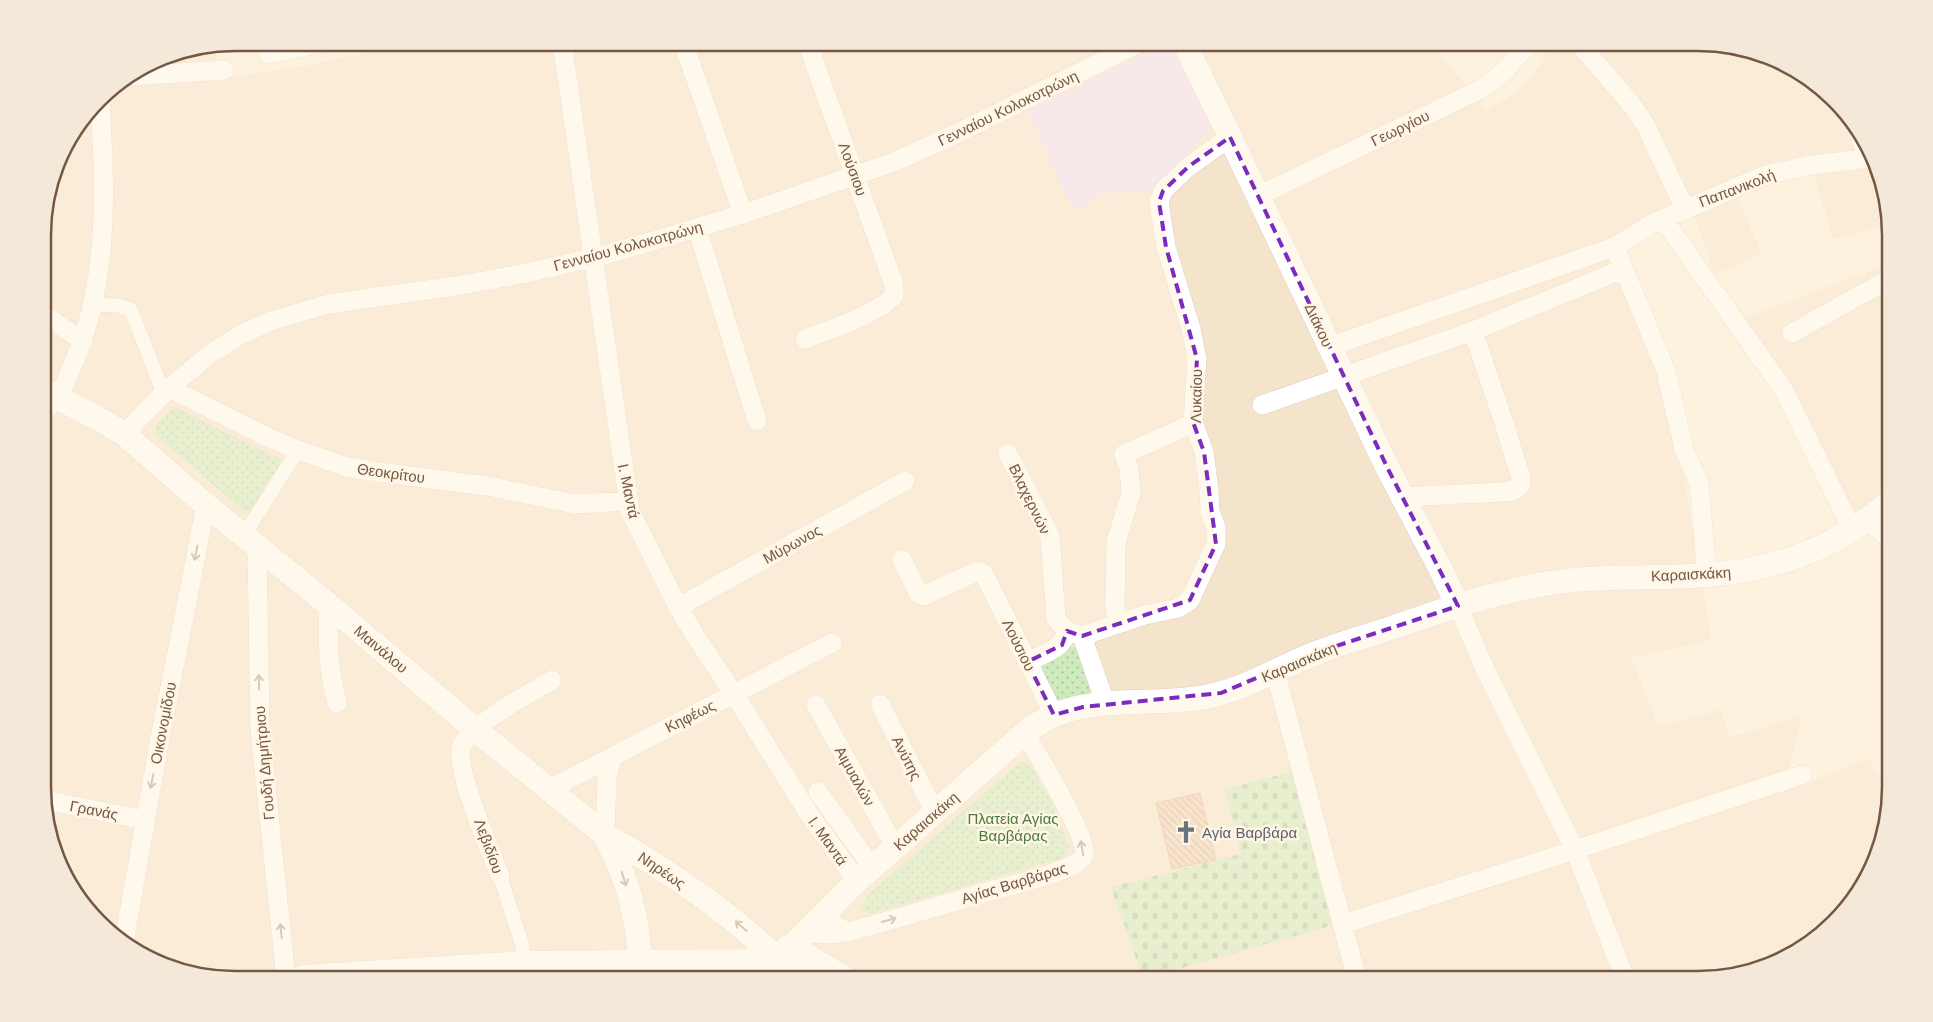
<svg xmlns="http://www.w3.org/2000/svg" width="1933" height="1022" viewBox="0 0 1933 1022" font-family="Helvetica,sans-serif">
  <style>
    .residential { fill: #f5e4cc }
    .education { fill: #efdbf9 }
    .green { fill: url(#green-dots) }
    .cemetery { fill: url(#cemetery-stones) }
    .building { fill: url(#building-back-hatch); stroke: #e7b694 }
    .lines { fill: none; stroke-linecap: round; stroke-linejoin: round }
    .service-casing { stroke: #e1ceba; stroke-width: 11 }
    .pedestrian-casing { stroke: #e1ceba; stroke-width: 15 }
    .minor-casing { stroke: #e1ceba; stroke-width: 20 }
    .tertiary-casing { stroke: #e1ceba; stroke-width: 25 }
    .secondary-casing { stroke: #e7cfb8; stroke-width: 29 }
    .service { stroke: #fff; stroke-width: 10 }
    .pedestrian { stroke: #fff; stroke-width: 14 }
    .minor { stroke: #fff; stroke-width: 19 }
    .tertiary { stroke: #fff; stroke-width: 24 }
    .secondary { stroke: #fff; stroke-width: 28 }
    .oneway { stroke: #ac9a8f }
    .marked { fill: none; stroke: #7b2cbf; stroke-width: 4; stroke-dasharray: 10 6; stroke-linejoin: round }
    .labels { text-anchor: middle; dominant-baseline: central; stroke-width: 5; stroke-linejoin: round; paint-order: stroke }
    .street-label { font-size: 15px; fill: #745745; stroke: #fff6e5 }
    .park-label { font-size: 15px; fill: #4d7b3d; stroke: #fff6e5 }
    .worship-label { font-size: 15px; fill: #5b616d; stroke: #fff6e5; text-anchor: start }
    .rim { fill: none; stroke: #745745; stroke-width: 2.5 }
  </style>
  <defs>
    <pattern id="green-dots" width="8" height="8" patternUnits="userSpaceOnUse" patternTransform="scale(1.25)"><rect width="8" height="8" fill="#ceebbd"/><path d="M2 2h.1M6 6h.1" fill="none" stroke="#acc19b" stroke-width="1.8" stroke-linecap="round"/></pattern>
    <pattern id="cemetery-stones" width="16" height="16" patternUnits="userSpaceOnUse" patternTransform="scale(1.25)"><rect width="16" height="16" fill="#ceebbd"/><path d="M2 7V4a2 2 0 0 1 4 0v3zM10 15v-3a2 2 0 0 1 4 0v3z" fill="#acc19b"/></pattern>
    <pattern id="building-back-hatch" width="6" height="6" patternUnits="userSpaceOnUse" patternTransform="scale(1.25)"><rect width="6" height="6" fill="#f4d0b4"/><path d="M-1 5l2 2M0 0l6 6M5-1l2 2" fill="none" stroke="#caac94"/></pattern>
  </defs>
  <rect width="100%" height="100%" fill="#fdf2de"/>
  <path class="residential" d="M 419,42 L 1430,42 L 1486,110 L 1514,94 L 1539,67 L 1552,43 L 1698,43 L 1783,62 L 1825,91 L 1858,128 L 1889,210 L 1889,226 L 1833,239 L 1808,154 L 1771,163 L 1729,180 L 1762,254 L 1715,275 L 1687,194 L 1604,243 L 1661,382 L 1675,454 L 1684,477 L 1711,640 L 1631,658 L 1658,726 L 1720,710 L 1730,737 L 1802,716 L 1789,769 L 1802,786 L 1867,758 L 1890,789 L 1871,872 L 1843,914 L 1805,947 L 1760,969 L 1710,979 L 235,979 L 150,960 L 108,932 L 75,894 L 44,812 L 43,222 L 63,150 L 108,91 L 162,57 L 216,46 L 218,79 L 304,66 Z
    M 1889,264 L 1890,520 L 1870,501 L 1853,515 L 1743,319 Z"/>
  <path class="education" d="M 1169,43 L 1210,126 L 1210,129 L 1152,190 L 1105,193 L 1073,211 L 1028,111 Z"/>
  <path class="green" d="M 174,407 L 286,462 L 250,516 L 154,434 L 159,422 Z
    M 1071,646 L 1076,648 L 1091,677 L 1093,688 L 1087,695 L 1055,704 L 1037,664 L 1043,658 Z
    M 1021,762 L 1029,763 L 1051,800 L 1069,847 L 1065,857 L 874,913 L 865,913 L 862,907 L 870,893 L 1007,773 Z"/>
  <path class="cemetery" d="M 1295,771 L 1334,925 L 1143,979 L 1111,887 L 1241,854 L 1225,789 Z"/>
  <path class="building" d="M 1200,793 L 1216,860 L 1172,869 L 1156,803 Z"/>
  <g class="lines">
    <defs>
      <path id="service" d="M 825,914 L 853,930"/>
      <path id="pedestrian" d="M 93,306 C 107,304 119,304 131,310 L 164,394
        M 244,535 L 298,450
        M 500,876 L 521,941 L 526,965"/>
      <path id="minor" d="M 562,42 L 630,511 L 678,607 L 696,637 L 734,694 L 809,814 L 857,881
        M 683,42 L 743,214
        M 1578,42 L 1632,105 L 1645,124 L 1685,209
        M 269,54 L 328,42
        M 131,76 L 224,70
        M 1858,129 L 1867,158
        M 1258,196 L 1481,89 L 1504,72 L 1530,42
        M 1663,219 L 1783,389 L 1852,529
        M 697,228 L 757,421
        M 1619,257 L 1666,371 L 1684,449 L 1699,483 L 1707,575
        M 43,314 L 83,341
        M 1792,333 L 1889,279
        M 805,339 C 830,329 876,315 894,296 L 894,285 L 807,42
        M 1329,347 L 1614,247 L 1654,223 L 1763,176 L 1806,166 L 1869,158
        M 169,388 L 265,436 L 298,450 L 347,467 L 378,472 L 487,486 L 575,504 L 628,501
        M 1262,405 L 1473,331 L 1623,269
        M 43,412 C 48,408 53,403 57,398 C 64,389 68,375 73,364 C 110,280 105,189 100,100
        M 124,434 L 169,388 L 209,355 L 240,335 L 271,321 L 328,304 L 456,286 L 527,273 L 609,254 L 743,214 L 894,162 L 958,133 L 1141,42
        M 1008,454 L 1050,536 L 1056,618 C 1063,630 1070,632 1082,636 L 1106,705
        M 1402,497 L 1502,492 L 1513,491 L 1520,486 L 1521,478 L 1506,429 L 1473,331
        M 1867,519 L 1890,540
        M 257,546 L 260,729 L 286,979
        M 902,560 L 918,593 L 923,596 L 978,571 L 984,574 L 1054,715
        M 329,605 C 327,640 328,669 337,703
        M 1458,606 L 1484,667 L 1575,850 L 1625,979
        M 678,607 L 905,481
        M 1118,624 L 1115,607 L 1116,542 L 1131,493 L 1129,468 L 1124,454 L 1179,430 L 1193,422
        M 1082,636 L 1145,615 L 1178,608 L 1190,600 L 1216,544 L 1216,528 L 1210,511 L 1209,490 L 1204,452 L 1193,422 L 1197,359 L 1191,329 L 1166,247 L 1159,202 L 1163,191 L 1188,167 L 1230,137
        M 1027,662 C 1042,654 1064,649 1067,631
        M 1275,671 L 1357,979
        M 880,704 L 935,813
        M 816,705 L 895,847
        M 548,790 L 832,643
        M 818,792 L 872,867
        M 44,800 L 145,820
        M 605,835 L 607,779 L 612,757
        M 500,876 C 492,854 452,763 462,745 C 476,721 528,695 552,680
        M 1343,924 L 1575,850 L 1802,775
        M 807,933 L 832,934 L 848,932 C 897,919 945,904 994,890 C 1019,883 1049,877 1073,865 C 1077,863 1082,860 1084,855 C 1088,836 1036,753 1025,733
        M 124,942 L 160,738 L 206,505"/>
      <path id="tertiary" d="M 1184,42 L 1230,137 L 1388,469 L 1440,568 L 1458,606
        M 43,390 L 99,419 L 124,434 L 206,505 L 329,605 L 476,730 L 605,835 L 621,870 L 630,896 L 636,924 L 643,979
        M 605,835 C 675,874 742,921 798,979
        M 790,948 L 857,881 L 1025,733 C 1038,723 1053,714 1069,710 C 1115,697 1164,706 1210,696 C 1248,688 1280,667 1316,653 C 1341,643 1368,636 1394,627 C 1423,618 1451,606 1481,599 C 1508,591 1537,584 1566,581 C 1613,575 1660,579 1707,575 C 1776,570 1838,548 1890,501"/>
      <path id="secondary" d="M 304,979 L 526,965 L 746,963 L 778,958 L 790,948 L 842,979"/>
    </defs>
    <use href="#service" class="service-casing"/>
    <use href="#pedestrian" class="pedestrian-casing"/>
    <use href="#minor" class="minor-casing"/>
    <use href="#tertiary" class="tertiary-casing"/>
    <use href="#secondary" class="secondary-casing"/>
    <use href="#service" class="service"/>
    <use href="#pedestrian" class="pedestrian"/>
    <use href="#minor" class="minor"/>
    <use href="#tertiary" class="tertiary"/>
    <use href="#secondary" class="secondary"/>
  </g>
  <defs><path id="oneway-shaft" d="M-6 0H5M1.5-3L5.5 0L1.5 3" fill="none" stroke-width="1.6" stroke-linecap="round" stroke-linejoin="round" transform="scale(1.25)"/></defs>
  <g class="oneway">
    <use href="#oneway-shaft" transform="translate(196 553) rotate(101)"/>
    <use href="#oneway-shaft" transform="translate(259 682) rotate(-91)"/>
    <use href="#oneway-shaft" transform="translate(152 781) rotate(101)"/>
    <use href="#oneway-shaft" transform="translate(1082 848) rotate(-100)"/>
    <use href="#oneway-shaft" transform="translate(624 879) rotate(72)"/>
    <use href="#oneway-shaft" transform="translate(889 920) rotate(-16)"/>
    <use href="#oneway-shaft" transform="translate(741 926) rotate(-139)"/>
    <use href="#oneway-shaft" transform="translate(281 931) rotate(-96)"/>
  </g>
  <path d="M0 0H1933V1022H0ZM 1230,137 L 1388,469 L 1458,606 L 1315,653 L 1221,693 L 1083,707 L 1054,715 L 1027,662 L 1062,645 L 1067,631 L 1082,636 L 1190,600 L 1216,544 L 1204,452 L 1193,422 L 1197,359 L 1166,247 L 1159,202 L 1163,191 L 1188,167 Z" fill="#fdf2de" fill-opacity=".55" fill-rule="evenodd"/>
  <path class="marked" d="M 1230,137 L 1388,469 L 1458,606 L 1315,653 L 1221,693 L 1083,707 L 1054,715 L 1027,662 L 1062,645 L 1067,631 L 1082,636 L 1190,600 L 1216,544 L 1204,452 L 1193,422 L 1197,359 L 1166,247 L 1159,202 L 1163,191 L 1188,167 Z"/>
  <defs>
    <symbol id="church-bare" viewBox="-9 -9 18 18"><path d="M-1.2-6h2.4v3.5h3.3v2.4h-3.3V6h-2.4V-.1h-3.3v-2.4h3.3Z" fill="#6b7280" stroke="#fff6e5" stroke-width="2.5" paint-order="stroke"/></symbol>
  </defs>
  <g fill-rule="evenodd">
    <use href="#church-bare" x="1170" y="816" width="32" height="32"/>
  </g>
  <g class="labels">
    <g class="street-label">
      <text transform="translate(1008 108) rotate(-26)">Γενναίου Κολοκοτρώνη</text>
      <text transform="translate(1400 128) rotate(-26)">Γεωργίου</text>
      <text transform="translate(853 169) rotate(70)">Λούσιου</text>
      <text transform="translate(1737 188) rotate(-21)">Παπανικολή</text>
      <text transform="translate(628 246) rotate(-15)">Γενναίου Κολοκοτρώνη</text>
      <text transform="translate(1319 325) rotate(65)">Διάκου</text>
      <text transform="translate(1196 396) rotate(-89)">Λυκαίου</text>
      <text transform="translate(391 473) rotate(8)">Θεοκρίτου</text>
      <text transform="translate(629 491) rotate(78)">Ι. Μαντά</text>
      <text transform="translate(1030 499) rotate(64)">Βλαχερνών</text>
      <text transform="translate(792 544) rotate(-29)">Μύρωνος</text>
      <text transform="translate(1691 574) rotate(-3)">Καραισκάκη</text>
      <text transform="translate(1019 645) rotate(64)">Λούσιου</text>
      <text transform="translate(381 649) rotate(40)">Μαινάλου</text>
      <text transform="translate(1299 662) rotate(-23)">Καραισκάκη</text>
      <text transform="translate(690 716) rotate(-27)">Κηφέως</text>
      <text transform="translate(163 723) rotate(-79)">Οικονομίδου</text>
      <text transform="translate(907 758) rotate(63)">Ανύτης</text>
      <text transform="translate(264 763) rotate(-95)">Γουδή Δημήτριου</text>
      <text transform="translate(855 776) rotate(61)">Αιμυαλών</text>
      <text transform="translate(94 810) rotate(11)">Γρανάς</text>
      <text transform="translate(926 821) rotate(-41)">Καραισκάκη</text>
      <text transform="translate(828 841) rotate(55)">Ι. Μαντά</text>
      <text transform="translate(489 846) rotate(70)">Λεβιδίου</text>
      <text transform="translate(662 870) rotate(34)">Νηρέως</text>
      <text transform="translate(1014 883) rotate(-17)">Αγίας Βαρβάρας</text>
    </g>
    <g class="park-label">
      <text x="1013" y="818">Πλατεία Αγίας<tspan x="1013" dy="17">Βαρβάρας</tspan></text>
    </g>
    <g class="worship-label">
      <text x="1202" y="832">Αγία Βαρβάρα</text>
    </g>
  </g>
  <path d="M0 0H1933V1022H0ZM235 51H1698A184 184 0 0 1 1882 235V787A184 184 0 0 1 1698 971H235A184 184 0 0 1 51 787V235A184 184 0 0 1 235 51Z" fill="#f4e9d8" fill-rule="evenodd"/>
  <path class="rim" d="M235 51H1698A184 184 0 0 1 1882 235V787A184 184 0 0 1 1698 971H235A184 184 0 0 1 51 787V235A184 184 0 0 1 235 51Z"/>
</svg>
